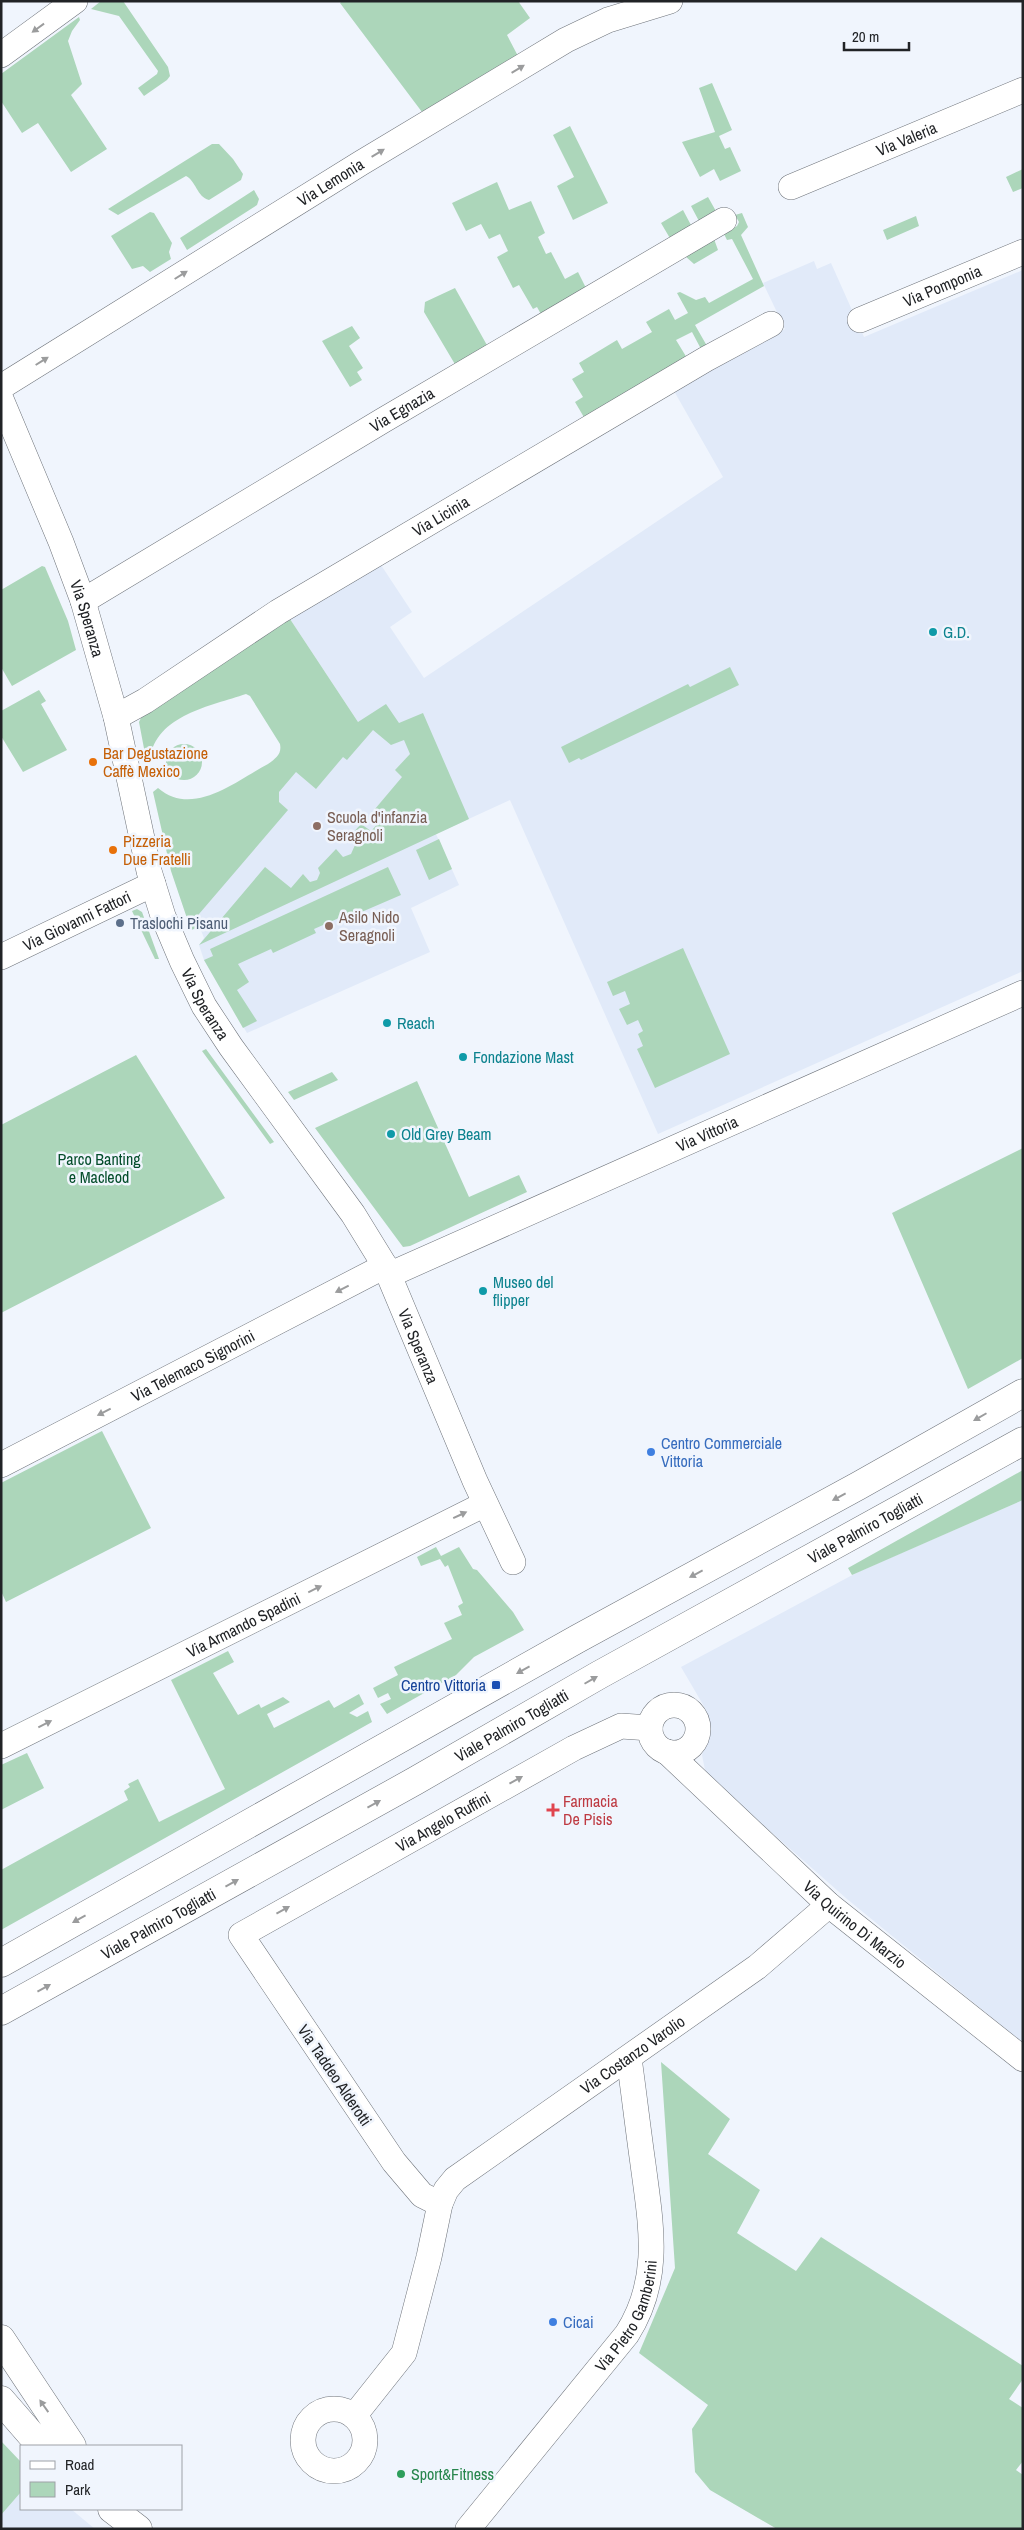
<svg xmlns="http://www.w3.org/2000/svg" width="1024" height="2530" viewBox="0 0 1024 2530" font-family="'Archivo Narrow',sans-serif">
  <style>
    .built { fill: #e1eaf9 }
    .green { fill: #acd6ba }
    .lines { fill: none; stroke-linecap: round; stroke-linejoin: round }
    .street-casing { stroke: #6e737a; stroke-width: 26 }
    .secondary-casing { stroke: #6e737a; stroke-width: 29 }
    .primary-casing { stroke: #6e737a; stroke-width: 29 }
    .street { stroke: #fff; stroke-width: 25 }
    .secondary { stroke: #fff; stroke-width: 28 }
    .primary { stroke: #fff; stroke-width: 28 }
    .oneway { fill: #9b9c9d }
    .culture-dot { fill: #0f9aa8; stroke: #f0f5fd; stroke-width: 2 }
    .food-dot { fill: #e8710a; stroke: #f0f5fd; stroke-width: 2 }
    .education-dot { fill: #8d6e63; stroke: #f0f5fd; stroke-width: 2 }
    .service-dot { fill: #5c6f8a; stroke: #f0f5fd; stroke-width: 2 }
    .shop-dot { fill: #3f7fe0; stroke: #f0f5fd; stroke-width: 2 }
    .transit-dot { fill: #1a4fb4; stroke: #f0f5fd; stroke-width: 2 }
    .health-dot { fill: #e0444e; stroke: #f0f5fd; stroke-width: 2 }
    .leisure-dot { fill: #2e9e5b; stroke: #f0f5fd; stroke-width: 2 }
    .labels { text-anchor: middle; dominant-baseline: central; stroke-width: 5; stroke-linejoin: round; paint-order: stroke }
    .street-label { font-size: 16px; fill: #212326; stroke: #f0f5fd }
    .culture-label { font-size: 16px; fill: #0d838f; stroke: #f0f5fd; text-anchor: start }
    .food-label { font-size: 16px; fill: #c56008; stroke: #f0f5fd; text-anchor: start }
    .education-label { font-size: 16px; fill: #785e54; stroke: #f0f5fd; text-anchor: start }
    .service-label { font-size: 16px; fill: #4e5e75; stroke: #f0f5fd; text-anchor: start }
    .park-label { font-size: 16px; fill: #044d2b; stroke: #f0f5fd }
    .shop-label { font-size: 16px; fill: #366cbe; stroke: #f0f5fd; text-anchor: start }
    .transit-label { font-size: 16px; fill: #164399; stroke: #f0f5fd; text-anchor: end }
    .health-label { font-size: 16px; fill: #be3a42; stroke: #f0f5fd; text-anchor: start }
    .leisure-label { font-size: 16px; fill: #27864d; stroke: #f0f5fd; text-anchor: start }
  </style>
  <rect width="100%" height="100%" fill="#f0f5fd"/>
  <path class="built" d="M 814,261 L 817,269 L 831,263 L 864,337 L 1023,270 L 1023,971 L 658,1134 L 510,800 L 436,834 L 459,885 L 411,908 L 430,952 L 247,1033 L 204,960 L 199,945 L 204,938 L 200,928 L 191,930 L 167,857 L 358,722 L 290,619 L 381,565 L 412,612 L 390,627 L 424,678 L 723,477 L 674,391 L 785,329 L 763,283 Z
    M 1023,1500 L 1023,2043 L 847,1899 L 711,1779 L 705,1770 L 702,1755 L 711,1728 L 705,1708 L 681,1667 L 858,1572 Z
    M 21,2492 L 21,2509 L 71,2509 L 95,2529 L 5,2529 L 1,2523 L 1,2515 Z"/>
  <path class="green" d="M 101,1 L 123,1 L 168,67 L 170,76 L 167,80 L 144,96 L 138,88 L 157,74 L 158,71 L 119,16 L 91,9 Z
    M 342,1 L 518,1 L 530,18 L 507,35 L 519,58 L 425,116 L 340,3 Z
    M 79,17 L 80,20 L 72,31 L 68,41 L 82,84 L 71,95 L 107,149 L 71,172 L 38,123 L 22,133 L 1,101 L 1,74 Z
    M 712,83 L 732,130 L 719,136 L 725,149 L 730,147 L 741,171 L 720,181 L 714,169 L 700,177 L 682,142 L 715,132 L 699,88 Z
    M 570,126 L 608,203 L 573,220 L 557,186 L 574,177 L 553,135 Z
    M 212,144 L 219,144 L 233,159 L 243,174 L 241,180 L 209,200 C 197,197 196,181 186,176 L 118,215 L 108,209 Z
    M 1023,169 L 1023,188 L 1013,192 L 1006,177 Z
    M 497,182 L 509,210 L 531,201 L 545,233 L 538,237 L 546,254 L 551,252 L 565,279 L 578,272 L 587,290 L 542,316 L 537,307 L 533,309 L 519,285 L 513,288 L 497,257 L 508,251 L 500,234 L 489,239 L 481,224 L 466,231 L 452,203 Z
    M 254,190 L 259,199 L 257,205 L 187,250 L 180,238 Z
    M 708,197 L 717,213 L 700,223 L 691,206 Z
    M 683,210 L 692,227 L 671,240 L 661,223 Z
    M 150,212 L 154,213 L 172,243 L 169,252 L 171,259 L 150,272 L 143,266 L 132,269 L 111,236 Z
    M 742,213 L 748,227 L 741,235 L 764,286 L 695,325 L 707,346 L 701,349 L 692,332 L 676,340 L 687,358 L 585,419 L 575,402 L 583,397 L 572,379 L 584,372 L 579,363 L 617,340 L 622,349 L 652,332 L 646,322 L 669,309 L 675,320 L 688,313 L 677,293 L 680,292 L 696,300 L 705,297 L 709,303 L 753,279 L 732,239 L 727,240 L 724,234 L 737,226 L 739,222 L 735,215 Z
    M 916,216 L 919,226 L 887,240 L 883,230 Z
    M 714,239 L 718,250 L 694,264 L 685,256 Z
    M 455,288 L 488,347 L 456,366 L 424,312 L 425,302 Z
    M 352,326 L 360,338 L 349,346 L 363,368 L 357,372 L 362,380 L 350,387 L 322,341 Z
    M 42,566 L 45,567 L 68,621 L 76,650 L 12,686 L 1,667 L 1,590 Z
    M 290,619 L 358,722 L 386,704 L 399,723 L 423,713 L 469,819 L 199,945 L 265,867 L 291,888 L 303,874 L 310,882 L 317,880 L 320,873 L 318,868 L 336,849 L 343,857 L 351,854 L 355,845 L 349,837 L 361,824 L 371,831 C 379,823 382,819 375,809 L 402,777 L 395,770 L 410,754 L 404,740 L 391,745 L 373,730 L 347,760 L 343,757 L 316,789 L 296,772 L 279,792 L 279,802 L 288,810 L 199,914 L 199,927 L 191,930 L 171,871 L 153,792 L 158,788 C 193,818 236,781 268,764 C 276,758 282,754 280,744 L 250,696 L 246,694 C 211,706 156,715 150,759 L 146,759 L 139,722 L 141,718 Z
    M 730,667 L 739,685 L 581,760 L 579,758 L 569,763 L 561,747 L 688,684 L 690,687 Z
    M 39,690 L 46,701 L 41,704 L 67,750 L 23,772 L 1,736 L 1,711 Z
    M166 762a18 18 0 1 1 36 0a18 18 0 1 1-36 0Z
    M 439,839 L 452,869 L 429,880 L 416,850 Z
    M 388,867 L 401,895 L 350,917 L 348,914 L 314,929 L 316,933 L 273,953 L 271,949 L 238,964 L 249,982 L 237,990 L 257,1021 L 243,1028 L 204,960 L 213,956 L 210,949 Z
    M 137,909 L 142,912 L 159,959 L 155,959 L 132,911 Z
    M 683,948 L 730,1054 L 655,1088 L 637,1049 L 643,1046 L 638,1034 L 643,1031 L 638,1020 L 627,1025 L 619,1009 L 630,1004 L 625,991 L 613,996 L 607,982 Z
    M 206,1049 L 274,1142 L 270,1144 L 202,1051 Z
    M 136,1055 L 225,1198 L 1,1313 L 1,1125 Z
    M 332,1072 L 338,1080 L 294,1100 L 288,1092 Z
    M 417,1081 L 469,1197 L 519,1175 L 527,1192 L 410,1246 L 403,1247 L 315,1128 Z
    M 1023,1148 L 1023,1358 L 968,1389 L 892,1213 Z
    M 102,1431 L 151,1528 L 6,1602 L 1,1591 L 1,1483 Z
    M 1023,1470 L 1023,1500 L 852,1575 L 848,1568 Z
    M 436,1547 L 441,1556 L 459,1547 L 473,1569 L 477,1570 L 513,1612 L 524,1630 L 474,1657 L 456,1675 L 387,1714 L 380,1704 L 391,1699 L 388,1693 L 378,1698 L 373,1688 L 398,1675 L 394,1667 L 452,1639 L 444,1623 L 462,1615 L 458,1606 L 463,1603 L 448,1565 L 445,1567 L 440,1559 L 421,1566 L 417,1557 Z
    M 228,1651 L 234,1662 L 213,1673 L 238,1715 L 259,1704 L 261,1708 L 283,1697 L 290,1702 L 267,1714 L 274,1728 L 329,1700 L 334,1708 L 359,1694 L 364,1704 L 349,1713 L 357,1717 L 368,1711 L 372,1722 L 1,1930 L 1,1870 L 128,1800 L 124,1791 L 130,1787 L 128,1784 L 138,1779 L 159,1822 L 225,1789 L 171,1680 Z
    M 27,1753 L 44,1788 L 1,1810 L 1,1765 Z
    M 661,2062 L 730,2119 L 708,2154 L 760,2190 L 737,2233 L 796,2271 L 821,2237 L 1023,2366 L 1023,2379 L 1009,2399 L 1023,2408 L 1023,2461 L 1016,2470 L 1023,2475 L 1023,2529 L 777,2529 L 710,2490 L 695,2472 L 692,2429 L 708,2405 L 639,2353 L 675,2268 Z
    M 1,2441 L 21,2462 L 21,2492 L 1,2515 Z"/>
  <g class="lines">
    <defs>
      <g id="street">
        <path d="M 1,55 L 75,1"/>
        <path id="s1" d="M 791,187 L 1023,90"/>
        <path id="s2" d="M 860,320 L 1023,252"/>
        <path id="s3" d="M 1,387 L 361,163 L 566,40 L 608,20 L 670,1"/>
        <path id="s4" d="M 1,399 L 61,542 L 83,601 L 116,717 L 149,871 L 163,916 L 182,961 L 204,1006 L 231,1047 L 353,1214 L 385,1266 L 475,1481 L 513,1562"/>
        <path id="s5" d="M 83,601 L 382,421 L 724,220"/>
        <path id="s6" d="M 116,717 L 145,701 L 278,612 L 706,359 L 771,324"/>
        <path id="s7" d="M 1,957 L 153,884"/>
        <path id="s8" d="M 389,1275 L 1023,993"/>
        <path id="s9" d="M 1,1465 L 385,1266"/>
        <circle cx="674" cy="1729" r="24"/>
        <path id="s10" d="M 1,1746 L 485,1504"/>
        <path id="s11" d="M 667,1752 L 829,1905 L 1023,2059"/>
        <path id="s12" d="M 440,2204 L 422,2195 L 394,2162 L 241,1935 L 574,1748 L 621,1726 L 650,1728"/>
        <circle cx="334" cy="2440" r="31"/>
        <path id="s13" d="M 354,2416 L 404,2353 L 429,2257 L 440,2204 L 446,2190 L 455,2179 L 757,1967 L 829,1905"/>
        <path id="s14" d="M 468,2529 L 627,2334 C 662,2279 651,2225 643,2164 C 638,2129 634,2094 629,2058"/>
      </g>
      <path id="secondary" d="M 1,2339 L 72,2446
        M 1,2400 L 41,2446
        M 112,2509 L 138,2529"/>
      <g id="primary">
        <path d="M 1,1963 L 579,1638 L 858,1486 L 1023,1393"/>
        <path id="s15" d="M 1,2011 L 415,1781 L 599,1675 L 1023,1441"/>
      </g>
    </defs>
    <use href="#street" class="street-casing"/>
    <use href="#secondary" class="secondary-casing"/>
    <use href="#primary" class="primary-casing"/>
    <use href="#street" class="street"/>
    <use href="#secondary" class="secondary"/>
    <use href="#primary" class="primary"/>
  </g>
  <defs><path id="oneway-solid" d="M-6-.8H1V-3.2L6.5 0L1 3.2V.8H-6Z" transform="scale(1.25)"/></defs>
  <g class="oneway">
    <use href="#oneway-solid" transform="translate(38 28) rotate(144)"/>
    <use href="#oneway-solid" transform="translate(518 69) rotate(-31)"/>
    <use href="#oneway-solid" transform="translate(378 153) rotate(-31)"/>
    <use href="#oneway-solid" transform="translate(181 275) rotate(-32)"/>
    <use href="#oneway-solid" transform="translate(42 361) rotate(-32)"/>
    <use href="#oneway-solid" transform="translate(342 1289) rotate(153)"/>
    <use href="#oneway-solid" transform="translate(104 1412) rotate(153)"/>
    <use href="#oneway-solid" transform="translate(980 1417) rotate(150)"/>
    <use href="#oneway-solid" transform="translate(839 1497) rotate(152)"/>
    <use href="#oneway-solid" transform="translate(460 1515) rotate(-25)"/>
    <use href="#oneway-solid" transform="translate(696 1574) rotate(152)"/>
    <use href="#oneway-solid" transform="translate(315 1589) rotate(-26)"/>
    <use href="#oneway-solid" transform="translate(523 1670) rotate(151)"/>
    <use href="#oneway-solid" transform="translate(591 1680) rotate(-30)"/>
    <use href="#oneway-solid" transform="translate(45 1724) rotate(-27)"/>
    <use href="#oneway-solid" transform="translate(516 1780) rotate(-29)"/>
    <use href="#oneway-solid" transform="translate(374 1804) rotate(-29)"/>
    <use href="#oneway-solid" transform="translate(232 1883) rotate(-29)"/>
    <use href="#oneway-solid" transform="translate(283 1910) rotate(-29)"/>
    <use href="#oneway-solid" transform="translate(79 1919) rotate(151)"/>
    <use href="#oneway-solid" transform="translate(44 1988) rotate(-29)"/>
    <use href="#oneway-solid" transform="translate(44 2406) rotate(-125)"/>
  </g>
  <g class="culture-dot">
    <circle cx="933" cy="632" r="5"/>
    <circle cx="387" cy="1023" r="5"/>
    <circle cx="463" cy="1057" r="5"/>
    <circle cx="391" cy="1134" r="5"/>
    <circle cx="483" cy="1291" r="5"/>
  </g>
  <g class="food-dot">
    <circle cx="93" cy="762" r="5"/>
    <circle cx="113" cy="850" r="5"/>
  </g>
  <g class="education-dot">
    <circle cx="317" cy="826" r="5"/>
    <circle cx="329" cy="926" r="5"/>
  </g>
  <circle class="service-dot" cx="120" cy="923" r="5"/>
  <g class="shop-dot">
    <circle cx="651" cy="1452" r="5"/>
    <circle cx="553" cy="2322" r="5"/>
  </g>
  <rect class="transit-dot" x="491" y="1680" width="10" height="10" rx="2.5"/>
  <path class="health-dot" d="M550.5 1802.5h5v5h5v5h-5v5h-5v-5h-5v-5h5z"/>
  <circle class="leisure-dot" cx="401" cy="2474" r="5"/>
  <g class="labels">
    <g class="street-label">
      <text stroke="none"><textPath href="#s1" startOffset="125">Via Valeria</textPath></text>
      <text stroke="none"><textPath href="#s3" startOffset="388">Via Lemonia</textPath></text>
      <text stroke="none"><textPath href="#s2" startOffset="89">Via Pomponia</textPath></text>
      <text stroke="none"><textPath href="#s5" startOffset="372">Via Egnazia</textPath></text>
      <text stroke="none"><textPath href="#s6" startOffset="382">Via Licinia</textPath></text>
      <text stroke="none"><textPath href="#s4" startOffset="236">Via Speranza</textPath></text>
      <text stroke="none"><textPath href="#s7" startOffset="84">Via Giovanni Fattori</textPath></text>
      <text stroke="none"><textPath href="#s4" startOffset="641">Via Speranza</textPath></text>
      <text stroke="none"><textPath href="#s8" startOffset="348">Via Vittoria</textPath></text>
      <text stroke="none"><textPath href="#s4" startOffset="1046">Via Speranza</textPath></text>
      <text stroke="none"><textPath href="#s9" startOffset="216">Via Telemaco Signorini</textPath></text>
      <text stroke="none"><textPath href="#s15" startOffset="990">Viale Palmiro Togliatti</textPath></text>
      <text stroke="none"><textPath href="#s10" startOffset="271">Via Armando Spadini</textPath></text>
      <text stroke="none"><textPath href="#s15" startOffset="585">Viale Palmiro Togliatti</textPath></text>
      <text stroke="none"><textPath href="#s12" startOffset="569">Via Angelo Ruffini</textPath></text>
      <text stroke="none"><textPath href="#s15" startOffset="180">Viale Palmiro Togliatti</textPath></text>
      <text stroke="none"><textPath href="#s11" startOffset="255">Via Quirino Di Marzio</textPath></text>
      <text stroke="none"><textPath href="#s13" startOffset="480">Via Costanzo Varolio</textPath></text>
      <text transform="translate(335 2075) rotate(56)">Via Taddeo Alderotti</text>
      <text stroke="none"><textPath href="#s14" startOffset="268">Via Pietro Gamberini</textPath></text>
    </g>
    <g class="culture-label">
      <text x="943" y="632">G.D.</text>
      <text x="397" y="1023">Reach</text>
      <text x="473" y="1057">Fondazione Mast</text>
      <text x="401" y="1134">Old Grey Beam</text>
      <text x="493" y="1282">Museo del<tspan x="493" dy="18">flipper</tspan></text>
    </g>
    <g class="food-label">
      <text x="103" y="753">Bar Degustazione<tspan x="103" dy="18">Caffè Mexico</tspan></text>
      <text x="123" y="841">Pizzeria<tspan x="123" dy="18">Due Fratelli</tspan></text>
    </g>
    <g class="education-label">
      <text x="327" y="817">Scuola d'infanzia<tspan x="327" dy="18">Seragnoli</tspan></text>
      <text x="339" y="917">Asilo Nido<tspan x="339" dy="18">Seragnoli</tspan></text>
    </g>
    <g class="service-label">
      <text x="130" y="923">Traslochi Pisanu</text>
    </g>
    <g class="park-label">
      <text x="99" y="1159">Parco Banting<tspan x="99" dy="18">e Macleod</tspan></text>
    </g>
    <g class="shop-label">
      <text x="661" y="1443">Centro Commerciale<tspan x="661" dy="18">Vittoria</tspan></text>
      <text x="563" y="2322">Cicai</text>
    </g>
    <g class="transit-label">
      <text x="486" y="1685">Centro Vittoria</text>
    </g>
    <g class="health-label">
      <text x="563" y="1801">Farmacia<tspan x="563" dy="18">De Pisis</tspan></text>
    </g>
    <g class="leisure-label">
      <text x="411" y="2474">Sport&amp;Fitness</text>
    </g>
  </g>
  <rect width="1024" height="2530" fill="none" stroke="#212326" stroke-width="5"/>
  <rect x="20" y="2445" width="162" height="65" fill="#f0f5fd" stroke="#9da1a7"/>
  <rect x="30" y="2461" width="25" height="8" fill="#ffffff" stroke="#9da1a7"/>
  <text x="65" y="2470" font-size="15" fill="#212326">Road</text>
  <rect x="30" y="2482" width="25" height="15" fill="#acd6ba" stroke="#9da1a7"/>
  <text x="65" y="2495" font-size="15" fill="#212326">Park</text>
  <path d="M844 42v8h65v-8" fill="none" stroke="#212326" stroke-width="2.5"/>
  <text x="852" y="42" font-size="15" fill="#212326" stroke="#f0f5fd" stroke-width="4" paint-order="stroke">20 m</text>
</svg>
